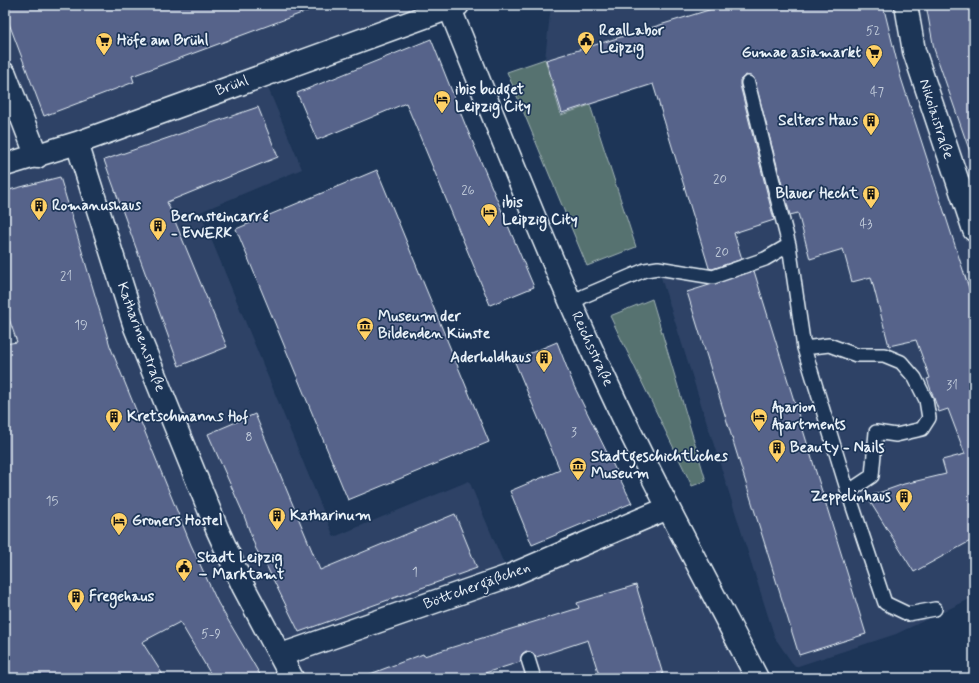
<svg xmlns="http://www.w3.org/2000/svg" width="979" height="683" viewBox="0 0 979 683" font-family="Mynerve,sans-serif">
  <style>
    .built { fill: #2e4366 }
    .green { fill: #57726f; stroke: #a0b2b4 }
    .building { fill: #56638a; stroke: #e8f1f8 }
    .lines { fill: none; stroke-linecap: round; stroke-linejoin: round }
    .lane-casing { stroke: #e8f1f8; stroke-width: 16 }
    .street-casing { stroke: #e8f1f8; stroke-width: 25 }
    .lane { stroke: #1d3557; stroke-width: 13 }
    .street { stroke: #1d3557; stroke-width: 22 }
    .labels { text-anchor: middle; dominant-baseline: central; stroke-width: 3.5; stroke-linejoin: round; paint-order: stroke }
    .number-label { font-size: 13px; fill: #c4cedc }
    .poi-label { font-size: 15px; font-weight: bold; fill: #e8f1f8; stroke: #1d3557; text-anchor: start }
    .street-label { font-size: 15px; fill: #e8f1f8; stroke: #1d3557 }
  </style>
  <rect width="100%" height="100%" fill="#1d3557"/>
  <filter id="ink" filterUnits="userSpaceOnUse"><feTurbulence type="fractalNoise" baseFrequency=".025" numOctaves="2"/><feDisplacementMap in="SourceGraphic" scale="8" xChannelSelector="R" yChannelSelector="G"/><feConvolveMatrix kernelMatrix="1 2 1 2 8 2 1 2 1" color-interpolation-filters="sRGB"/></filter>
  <g filter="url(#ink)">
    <path class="built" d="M 5,5 L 447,5 L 263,76 L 302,169 L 200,212 L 334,537 L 469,481 L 509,576 L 668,508 L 757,678 L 5,678 Z
      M 551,5 L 974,5 L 974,597 L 896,634 L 795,667 L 775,638 L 658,268 L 713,276 L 653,85 L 561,115 L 545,59 Z"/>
    <path class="green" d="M 545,59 L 561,115 L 590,105 L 636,247 L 587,266 L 507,72 Z
      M 652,299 L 706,481 L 692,486 L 610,316 Z"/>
    <path class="building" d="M 5,5 L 317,5 L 318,7 L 132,76 L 134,82 L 44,116 L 5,13 Z
      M 725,5 L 883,5 L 901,78 L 974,304 L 974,539 L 914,572 L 867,497 L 904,484 L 946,474 L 942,460 L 965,454 L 948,409 L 939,412 L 927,379 L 930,378 L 916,340 L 889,346 L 871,277 L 852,282 L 843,249 L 810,259 L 798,213 L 790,215 L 754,78 L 746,75 L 740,80 L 740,85 L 774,220 L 734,233 L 742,259 L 712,269 L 709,268 L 653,84 L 562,113 L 546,60 Z
      M 926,5 L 974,5 L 974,155 L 971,155 L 934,49 Z
      M 431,39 L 465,124 L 534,287 L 490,305 L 406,103 L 317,140 L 297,93 Z
      M 258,107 L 278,157 L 167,202 L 227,347 L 179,366 L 104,160 Z
      M 377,170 L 489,442 L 348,500 L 236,229 Z
      M 60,177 L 110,346 L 149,442 L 191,545 L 218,603 L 262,678 L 213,678 L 180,622 L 142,642 L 165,678 L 5,678 L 5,344 L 17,342 L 5,307 L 5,191 Z
      M 754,271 L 866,634 L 799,655 L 687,292 Z
      M 557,342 L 574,386 L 632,503 L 532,545 L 510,491 L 560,470 L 514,360 Z
      M 255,414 L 320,570 L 455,514 L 477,568 L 299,632 L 267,567 L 256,549 L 243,513 L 208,434 Z
      M 636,585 L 664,678 L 600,678 L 588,640 L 536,657 L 533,653 L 526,651 L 522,654 L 520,662 L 469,678 L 365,678 L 365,676 L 423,654 L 424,656 L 579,608 L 577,603 Z"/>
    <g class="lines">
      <defs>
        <path id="lane" d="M 748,83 L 789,245 L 804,348 L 848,492 L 885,603 L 908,614 L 935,609
          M 571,304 L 584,296 L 645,270 L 658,268 L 713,277 L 765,259 L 789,245
          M 804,348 L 829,345 L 856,355 L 884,355 L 901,362 L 915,378 L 926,400 L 929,418 L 922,429 L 896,435 L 876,432 L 872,476 L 848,492
          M 528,659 L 534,678"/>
        <path id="street" d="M 906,5 L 914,51 L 974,230
          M 450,9 C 497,125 543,243 595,357 C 644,466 702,572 757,678
          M 5,74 L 37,157
          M 77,143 L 135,327 L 217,529 L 243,586 L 292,678
          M 5,165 L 77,143 L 458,5
          M 281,655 L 509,576 L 668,508"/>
      </defs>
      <use href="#lane" class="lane-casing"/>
      <use href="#street" class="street-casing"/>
      <use href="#lane" class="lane"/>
      <use href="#street" class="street"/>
    </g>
  </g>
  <defs>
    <symbol id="civic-pin" viewBox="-11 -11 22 30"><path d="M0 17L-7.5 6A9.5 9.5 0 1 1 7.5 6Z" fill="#ffd166" stroke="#1d3557"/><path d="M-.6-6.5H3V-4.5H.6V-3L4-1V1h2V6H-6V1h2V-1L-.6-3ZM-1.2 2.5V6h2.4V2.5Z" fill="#111"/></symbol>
    <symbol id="supermarket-pin" viewBox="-11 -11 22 30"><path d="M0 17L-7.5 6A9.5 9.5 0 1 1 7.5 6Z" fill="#ffd166" stroke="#1d3557"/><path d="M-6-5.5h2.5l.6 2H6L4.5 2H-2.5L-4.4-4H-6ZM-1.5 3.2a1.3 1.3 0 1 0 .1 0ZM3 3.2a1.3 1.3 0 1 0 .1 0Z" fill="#111"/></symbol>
    <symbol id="hotel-pin" viewBox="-11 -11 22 30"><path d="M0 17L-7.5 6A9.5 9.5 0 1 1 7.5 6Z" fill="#ffd166" stroke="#1d3557"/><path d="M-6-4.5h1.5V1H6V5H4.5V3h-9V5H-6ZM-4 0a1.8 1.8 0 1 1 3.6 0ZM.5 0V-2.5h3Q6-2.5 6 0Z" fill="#111"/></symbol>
    <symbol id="building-pin" viewBox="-11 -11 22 30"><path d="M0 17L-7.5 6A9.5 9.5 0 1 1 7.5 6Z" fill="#ffd166" stroke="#1d3557"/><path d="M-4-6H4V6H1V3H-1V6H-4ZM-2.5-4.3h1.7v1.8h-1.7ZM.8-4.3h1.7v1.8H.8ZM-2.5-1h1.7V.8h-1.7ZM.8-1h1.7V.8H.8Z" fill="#111"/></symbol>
    <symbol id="museum-pin" viewBox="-11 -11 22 30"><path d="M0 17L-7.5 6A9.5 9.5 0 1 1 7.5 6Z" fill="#ffd166" stroke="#1d3557"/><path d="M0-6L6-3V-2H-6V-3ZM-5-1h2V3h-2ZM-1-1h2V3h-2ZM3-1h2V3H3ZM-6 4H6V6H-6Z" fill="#111"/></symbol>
  </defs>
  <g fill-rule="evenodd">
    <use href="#civic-pin" x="576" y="30" width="20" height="27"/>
    <use href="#supermarket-pin" x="94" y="31" width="20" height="27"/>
    <use href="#supermarket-pin" x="864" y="43" width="20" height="27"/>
    <use href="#hotel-pin" x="432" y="89" width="20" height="27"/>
    <use href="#building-pin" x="861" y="111" width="20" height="27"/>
    <use href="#building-pin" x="861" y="184" width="20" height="27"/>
    <use href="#building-pin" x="29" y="196" width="20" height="27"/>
    <use href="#hotel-pin" x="479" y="202" width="20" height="27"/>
    <use href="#building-pin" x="148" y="216" width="20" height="27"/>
    <use href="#museum-pin" x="355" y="316" width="20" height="27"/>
    <use href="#building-pin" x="534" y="348" width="20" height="27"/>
    <use href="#building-pin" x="104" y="407" width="20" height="27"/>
    <use href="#hotel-pin" x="749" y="407" width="20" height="27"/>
    <use href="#building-pin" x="767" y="438" width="20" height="27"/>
    <use href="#museum-pin" x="568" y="456" width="20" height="27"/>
    <use href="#building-pin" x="894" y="487" width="20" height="27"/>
    <use href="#building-pin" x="267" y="506" width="20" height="27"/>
    <use href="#hotel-pin" x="109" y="511" width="20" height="27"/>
    <use href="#civic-pin" x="174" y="557" width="20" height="27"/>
    <use href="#building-pin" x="66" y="587" width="20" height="27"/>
  </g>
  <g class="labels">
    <g class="number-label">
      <text x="873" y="31">52</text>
      <text x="877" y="92">47</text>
      <text x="720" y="179">20</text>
      <text x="468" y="190">26</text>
      <text x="866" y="224">43</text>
      <text x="722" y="252">20</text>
      <text x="66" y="276">21</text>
      <text x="81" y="325">19</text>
      <text x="952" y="385">31</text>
      <text x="574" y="432">3</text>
      <text x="249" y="437">8</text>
      <text x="52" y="501">15</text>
      <text x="415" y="572">1</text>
      <text x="211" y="634">5-9</text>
    </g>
    <g class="poi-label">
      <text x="599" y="31">RealLabor<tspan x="599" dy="17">Leipzig</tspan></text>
      <text x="117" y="41">Höfe am Brühl</text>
      <text x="861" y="53" text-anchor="end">Gumae asiamarkt</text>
      <text x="455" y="90">ibis budget<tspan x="455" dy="17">Leipzig City</tspan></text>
      <text x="858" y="121" text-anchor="end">Selters Haus</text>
      <text x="858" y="194" text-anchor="end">Blauer Hecht</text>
      <text x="502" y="203">ibis<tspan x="502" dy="17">Leipzig City</tspan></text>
      <text x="52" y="206">Romanushaus</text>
      <text x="171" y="217">Bernsteincarré<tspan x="171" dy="17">- EWERK</tspan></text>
      <text x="378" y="317">Museum der<tspan x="378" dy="17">Bildenden Künste</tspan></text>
      <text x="531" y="358" text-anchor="end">Aderholdhaus</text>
      <text x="772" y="408">Aparion<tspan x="772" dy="17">Apartments</tspan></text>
      <text x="127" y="417">Kretschmanns Hof</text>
      <text x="790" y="448">Beauty - Nails</text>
      <text x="591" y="457">Stadtgeschichtliches<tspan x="591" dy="17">Museum</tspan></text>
      <text x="891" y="497" text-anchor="end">Zeppelinhaus</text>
      <text x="290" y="516">Katharinum</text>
      <text x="132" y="521">Groners Hostel</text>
      <text x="197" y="558">Stadt Leipzig<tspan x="197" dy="17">– Marktamt</tspan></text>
      <text x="89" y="597">Fregehaus</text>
    </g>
    <g class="street-label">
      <text transform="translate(232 86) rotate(-20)">Brühl</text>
      <text transform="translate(936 119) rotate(72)">Nikolaistraße</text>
      <text transform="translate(141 337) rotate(70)">Katharinenstraße</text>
      <text transform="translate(592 349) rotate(65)">Reichsstraße</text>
      <text transform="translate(477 586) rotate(-20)">Böttchergäßchen</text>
    </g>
  </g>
  <rect width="979" height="683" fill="none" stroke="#1d3557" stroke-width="20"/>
  <rect x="10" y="10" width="959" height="663" fill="none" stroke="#e8f1f8" stroke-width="1.5" filter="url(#ink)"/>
</svg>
